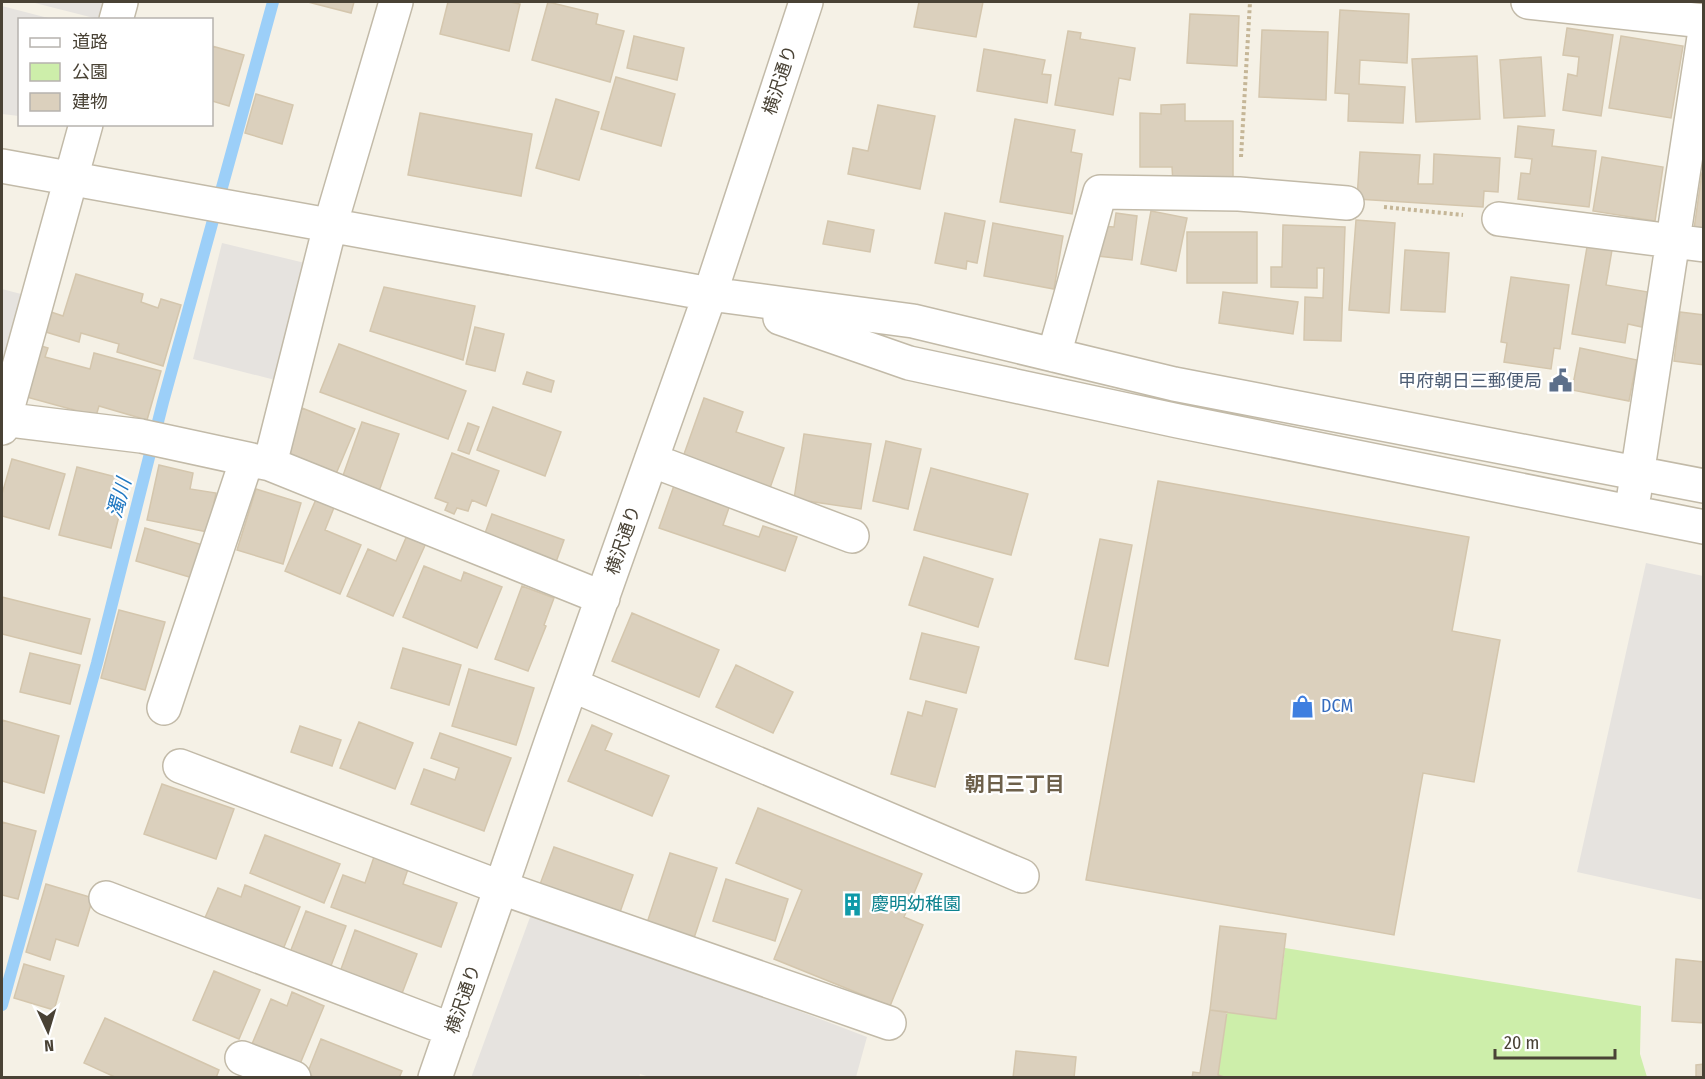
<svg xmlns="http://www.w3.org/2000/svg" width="1705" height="1079" viewBox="0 0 1705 1079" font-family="'Fira Sans Condensed','Noto Sans JP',sans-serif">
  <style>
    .green { fill: #cdeeaa }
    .parking { fill: #e6e3df }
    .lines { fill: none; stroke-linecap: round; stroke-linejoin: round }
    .stream { stroke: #9ccff8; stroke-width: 12 }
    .building { fill: #dbd0bd; stroke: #d4c6ad; stroke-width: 1.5 }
    .minor-casing { stroke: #c2baa8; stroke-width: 36 }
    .path { stroke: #c5b697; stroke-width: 4; stroke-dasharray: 3 3; stroke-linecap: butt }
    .minor { stroke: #fff; stroke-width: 33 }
    .labels { text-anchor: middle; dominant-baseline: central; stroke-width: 4.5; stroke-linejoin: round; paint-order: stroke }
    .street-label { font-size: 18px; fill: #494235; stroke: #fff }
    .service-label { font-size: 18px; fill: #4e5e75; stroke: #fff; text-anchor: end }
    .shop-label { font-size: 18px; fill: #366cbe; stroke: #fff; text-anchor: start }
    .culture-label { font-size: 18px; fill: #0d838f; stroke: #fff; text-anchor: start }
    .water-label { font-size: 20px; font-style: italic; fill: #2178c1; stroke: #fff }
    .neighbourhood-label { font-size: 20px; font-weight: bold; fill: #6d604a; stroke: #fff }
  </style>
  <rect width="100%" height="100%" fill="#f5f1e6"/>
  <path class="green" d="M 1285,948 L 1641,1006 L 1640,1054 L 1647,1077 L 1227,1078 L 1218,1075 L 1227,1012 L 1276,1019 Z"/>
  <path class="parking" d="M 31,2 L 103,2 L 98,19 Z
    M 2,6 L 52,19 L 20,20 L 19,116 L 2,114 Z
    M 222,243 L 305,263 L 275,380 L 193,359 Z
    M 2,289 L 21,294 L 2,368 Z
    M 1646,563 L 1703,576 L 1703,900 L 1577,872 Z
    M 533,909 L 867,1037 L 856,1077 L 653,1078 L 640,1074 L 639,1078 L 471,1078 Z"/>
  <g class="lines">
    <path class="stream" d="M 2,1005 L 97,663 L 163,402 L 273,2"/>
  </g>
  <path class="building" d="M 308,2 L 354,2 L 351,13 Z
    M 448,2 L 510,2 L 520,4 L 509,51 L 440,34 Z
    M 548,2 L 598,14 L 596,24 L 624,31 L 610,82 L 532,60 Z
    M 919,2 L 983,2 L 976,37 L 914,27 Z
    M 1340,10 L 1409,14 L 1407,63 L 1360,60 L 1359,84 L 1405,87 L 1403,123 L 1348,121 L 1349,94 L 1335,93 Z
    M 1190,14 L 1239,16 L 1237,66 L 1187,63 Z
    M 1567,28 L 1613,35 L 1601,116 L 1563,110 L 1568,74 L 1577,76 L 1579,57 L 1563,55 Z
    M 1262,30 L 1328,32 L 1326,100 L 1259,97 Z
    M 1068,31 L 1081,33 L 1080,39 L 1135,48 L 1130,80 L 1119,78 L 1113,115 L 1055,105 Z
    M 634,36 L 684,48 L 677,80 L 627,68 Z
    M 1621,36 L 1683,46 L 1671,118 L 1609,108 Z
    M 212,46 L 244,55 L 229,106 L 212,101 Z
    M 984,49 L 1045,60 L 1042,74 L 1051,75 L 1047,103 L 977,91 Z
    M 1477,56 L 1480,119 L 1416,122 L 1412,59 Z
    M 1541,57 L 1545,116 L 1504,118 L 1500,60 Z
    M 616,77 L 675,94 L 661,146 L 601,129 Z
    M 256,94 L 293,105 L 282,144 L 245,133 Z
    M 556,99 L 599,112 L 579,180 L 536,168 Z
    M 1185,104 L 1185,121 L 1233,121 L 1233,182 L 1173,182 L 1172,167 L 1140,167 L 1140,113 L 1161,114 L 1161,105 Z
    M 878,105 L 935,116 L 920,189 L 848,174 L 853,148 L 868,151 Z
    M 420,113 L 532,134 L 521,196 L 408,175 Z
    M 1015,119 L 1075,130 L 1071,152 L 1082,154 L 1072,214 L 1000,202 Z
    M 1518,126 L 1554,130 L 1552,146 L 1596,151 L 1589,207 L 1518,199 L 1521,173 L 1530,174 L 1532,159 L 1515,157 Z
    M 1360,152 L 1420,155 L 1418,184 L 1433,184 L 1434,154 L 1500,158 L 1498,192 L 1484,191 L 1483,207 L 1357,199 Z
    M 1602,157 L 1663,167 L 1655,221 L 1593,211 Z
    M 1702,173 L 1704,173 L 1704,231 L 1694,229 Z
    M 1151,211 L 1187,218 L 1176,271 L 1141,264 Z
    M 945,213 L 985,221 L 977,263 L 967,261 L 966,269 L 935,263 Z
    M 1116,213 L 1137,216 L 1132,260 L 1098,256 L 1102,226 L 1114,227 Z
    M 1356,220 L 1395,223 L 1389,313 L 1349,310 Z
    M 828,221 L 874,230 L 870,252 L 823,244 Z
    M 993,223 L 1063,236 L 1054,289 L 984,276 Z
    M 1283,225 L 1345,227 L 1341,341 L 1304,340 L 1305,297 L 1323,298 L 1324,268 L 1317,268 L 1317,288 L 1271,287 L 1271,267 L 1282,267 Z
    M 1187,232 L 1257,232 L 1257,283 L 1187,283 Z
    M 1587,247 L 1612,250 L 1606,285 L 1648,292 L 1642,327 L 1628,324 L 1625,343 L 1572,334 Z
    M 1405,250 L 1449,253 L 1445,312 L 1401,310 Z
    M 76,274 L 143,294 L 141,302 L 158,308 L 161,299 L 181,305 L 163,366 L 117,352 L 119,344 L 81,333 L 79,342 L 39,330 L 45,310 L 63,316 Z
    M 1511,277 L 1569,285 L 1560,349 L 1554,348 L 1551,369 L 1504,362 L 1507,343 L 1501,342 Z
    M 384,287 L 475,306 L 463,360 L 370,331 Z
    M 1223,292 L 1298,302 L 1293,334 L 1219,323 Z
    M 1680,312 L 1704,315 L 1704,365 L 1674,361 Z
    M 475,327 L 504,334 L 495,371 L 466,364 Z
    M 339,344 L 466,391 L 448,439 L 320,392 Z
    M 38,345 L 48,348 L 45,357 L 90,369 L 94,353 L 161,371 L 147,420 L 99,406 L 96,416 L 23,396 Z
    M 1580,348 L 1637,360 L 1629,401 L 1572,390 Z
    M 527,372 L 554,381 L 551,392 L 523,384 Z
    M 704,398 L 743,412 L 736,432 L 784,448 L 770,488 L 683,457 Z
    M 493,407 L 561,432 L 545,476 L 477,450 Z
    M 302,408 L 355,429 L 333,481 L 282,455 Z
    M 362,422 L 399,434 L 377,497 L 340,484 Z
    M 468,423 L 479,427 L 469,454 L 458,450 Z
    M 804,434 L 871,444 L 861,509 L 794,499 Z
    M 886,441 L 921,449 L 908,509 L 873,501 Z
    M 452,453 L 499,471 L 486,506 L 472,500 L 468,511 L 457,508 L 454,514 L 445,510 L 448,503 L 435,498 Z
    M 12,459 L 65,474 L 49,529 L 2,516 L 2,494 Z
    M 159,465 L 193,473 L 190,489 L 216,493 L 208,532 L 147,520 Z
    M 77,467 L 128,480 L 111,548 L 59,535 Z
    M 931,468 L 1028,494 L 1011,555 L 914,530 Z
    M 676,480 L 732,499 L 723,525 L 759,537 L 763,526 L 797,537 L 785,571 L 659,528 Z
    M 1158,481 L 1469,537 L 1452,631 L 1500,640 L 1474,782 L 1423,773 L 1394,935 L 1086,880 Z
    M 256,489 L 301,503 L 283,564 L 237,550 Z
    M 317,497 L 335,505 L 325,530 L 361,545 L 340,594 L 285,571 Z
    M 492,514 L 564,540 L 556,562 L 484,536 Z
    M 145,528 L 206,546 L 196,579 L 136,561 Z
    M 408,533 L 427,541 L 393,616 L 347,596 L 368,549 L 396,561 Z
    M 1100,539 L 1132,545 L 1108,666 L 1075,659 Z
    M 924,557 L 993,579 L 978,627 L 909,605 Z
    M 424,566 L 461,581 L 464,572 L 502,587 L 477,648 L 403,617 Z
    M 522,586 L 554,598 L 544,625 L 546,626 L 528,671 L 495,659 Z
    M 2,597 L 90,619 L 81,654 L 2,634 Z
    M 119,610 L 165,622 L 145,690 L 101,678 Z
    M 632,613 L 719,650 L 699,697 L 612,661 Z
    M 922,633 L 979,647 L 966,693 L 910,679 Z
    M 403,648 L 461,665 L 449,705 L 391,688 Z
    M 30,653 L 80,665 L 70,704 L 20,692 Z
    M 736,665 L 793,692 L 773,733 L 716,707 Z
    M 469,669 L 534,688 L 516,745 L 452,726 Z
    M 926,701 L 957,709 L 935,787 L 891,774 L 908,712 L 922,716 Z
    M 2,720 L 59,736 L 44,793 L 2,781 Z
    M 359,722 L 413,743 L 395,789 L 340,768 Z
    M 592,725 L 612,734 L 605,750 L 669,776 L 652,816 L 568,781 Z
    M 300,726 L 341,740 L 332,766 L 291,752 Z
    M 440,733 L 511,758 L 484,831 L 411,804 L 424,769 L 455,780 L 459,768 L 431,758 Z
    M 162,784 L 234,809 L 216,859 L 144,834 Z
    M 758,808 L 922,874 L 904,917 L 923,925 L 890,1006 L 774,959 L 802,890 L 736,863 Z
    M 2,822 L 36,831 L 18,899 L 2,895 Z
    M 265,835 L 340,864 L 324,903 L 250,873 Z
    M 554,847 L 633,875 L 619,915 L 539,887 Z
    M 670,853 L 717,868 L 694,938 L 647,923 Z
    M 375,854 L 409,866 L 403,884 L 457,903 L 441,947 L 331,907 L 343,875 L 365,883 Z
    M 726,879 L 788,899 L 775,941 L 713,921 Z
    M 46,884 L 93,898 L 78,946 L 56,939 L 50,960 L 26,952 Z
    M 245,885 L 300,907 L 282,952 L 204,920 L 218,888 L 241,897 Z
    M 306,911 L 346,926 L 329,971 L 289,955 Z
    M 1220,926 L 1286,934 L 1276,1019 L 1210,1010 Z
    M 355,930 L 417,954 L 401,996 L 340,972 Z
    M 1676,959 L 1704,962 L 1704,1023 L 1672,1021 Z
    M 24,964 L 64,976 L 54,1010 L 14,998 Z
    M 214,971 L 260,990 L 239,1039 L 193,1020 Z
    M 292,992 L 324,1006 L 300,1064 L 252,1044 L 271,999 L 287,1006 Z
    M 1210,1010 L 1227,1012 L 1218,1075 L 1227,1078 L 1192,1078 L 1193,1072 L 1200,1073 Z
    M 105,1018 L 219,1070 L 216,1078 L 117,1078 L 84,1063 Z
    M 321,1039 L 402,1071 L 399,1078 L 316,1078 L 307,1074 Z
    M 1016,1051 L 1076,1057 L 1074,1078 L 1013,1078 Z
    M 1704,1064 L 1704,1078 L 1696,1078 L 1696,1065 Z"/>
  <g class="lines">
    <defs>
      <path id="minor" d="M 1528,2 L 1704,21
        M 116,20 L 121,2
        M 2,166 L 710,294 L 913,321 L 1174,384 L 1704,486
        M 1499,219 L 1704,245
        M 780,318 L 909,363 L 1178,421 L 1704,527
        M 1054,355 L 1100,192 L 1239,194 L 1347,203
        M 2,419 L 141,436 L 270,464 L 603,598
        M 2,428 L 86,124
        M 651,460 L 852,536
        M 270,464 L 330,226 L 396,2
        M 1634,495 L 1704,37
        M 572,685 L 1022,876
        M 164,708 L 247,459
        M 180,766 L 502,888 L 889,1023
        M 106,898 L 452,1030
        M 242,1058 L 294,1078
        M 435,1078 L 555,731 L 710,294 L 806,2"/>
    </defs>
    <use href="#minor" class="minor-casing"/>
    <path class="path" d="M 1241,157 L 1250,2
      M 1384,207 L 1463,215"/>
    <use href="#minor" class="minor"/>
  </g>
  <defs>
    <symbol id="civic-bare" viewBox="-9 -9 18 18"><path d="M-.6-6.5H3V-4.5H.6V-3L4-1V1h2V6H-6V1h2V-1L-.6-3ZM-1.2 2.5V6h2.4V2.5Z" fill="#5c6f8a" stroke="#fff" stroke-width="2.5" paint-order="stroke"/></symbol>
    <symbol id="shop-bare" viewBox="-9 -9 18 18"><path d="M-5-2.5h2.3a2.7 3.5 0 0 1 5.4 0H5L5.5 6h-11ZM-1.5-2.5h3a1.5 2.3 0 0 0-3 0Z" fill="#3f7fe0" stroke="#fff" stroke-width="2.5" paint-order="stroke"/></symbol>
    <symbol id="building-bare" viewBox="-9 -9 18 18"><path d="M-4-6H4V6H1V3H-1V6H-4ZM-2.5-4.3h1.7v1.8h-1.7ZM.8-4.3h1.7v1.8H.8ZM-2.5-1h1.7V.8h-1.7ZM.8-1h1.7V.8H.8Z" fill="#0f9aa8" stroke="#fff" stroke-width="2.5" paint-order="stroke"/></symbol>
  </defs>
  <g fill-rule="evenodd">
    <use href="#civic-bare" x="1544" y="364" width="33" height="33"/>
    <use href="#shop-bare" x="1286" y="690" width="33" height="33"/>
    <use href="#building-bare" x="836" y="888" width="33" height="33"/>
  </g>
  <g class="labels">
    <g class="street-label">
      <text transform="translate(780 80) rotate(-72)">横沢通り</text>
      <text transform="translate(623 540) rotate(-71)">横沢通り</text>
      <text transform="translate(463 999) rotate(-71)">横沢通り</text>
    </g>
    <g class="service-label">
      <text x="1542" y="381">甲府朝日三郵便局</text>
    </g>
    <g class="shop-label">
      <text x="1321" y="706">DCM</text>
    </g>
    <g class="culture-label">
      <text x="871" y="904">慶明幼稚園</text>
    </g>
    <g class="water-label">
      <text transform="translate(119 498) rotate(-75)">濁川</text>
    </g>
    <g class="neighbourhood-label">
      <text x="1015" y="784">朝日三丁目</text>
    </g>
  </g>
  <rect width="1705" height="1079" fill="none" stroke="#494235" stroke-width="6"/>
  <rect x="18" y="18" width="195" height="108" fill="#ffffff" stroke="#b6b3ae" stroke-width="1.5"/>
  <rect x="30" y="38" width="30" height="9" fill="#ffffff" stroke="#b6b3ae" stroke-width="1.5"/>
  <text x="72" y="48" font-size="18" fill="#494235">道路</text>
  <rect x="30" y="63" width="30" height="18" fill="#cdeeaa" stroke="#b6b3ae" stroke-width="1.5"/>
  <text x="72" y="78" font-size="18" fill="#494235">公園</text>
  <rect x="30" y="93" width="30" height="18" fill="#dbd0bd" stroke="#b6b3ae" stroke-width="1.5"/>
  <text x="72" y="108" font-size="18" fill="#494235">建物</text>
  <g transform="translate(48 1031) rotate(176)" stroke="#ffffff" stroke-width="4.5" paint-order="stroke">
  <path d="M0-4.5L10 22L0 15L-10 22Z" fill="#494235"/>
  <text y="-9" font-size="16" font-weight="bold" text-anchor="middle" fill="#494235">N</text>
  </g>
  <path d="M1495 1049v9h120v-9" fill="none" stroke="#494235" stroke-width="3"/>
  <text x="1504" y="1049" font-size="18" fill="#494235" stroke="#ffffff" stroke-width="4.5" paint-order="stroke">20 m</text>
</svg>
